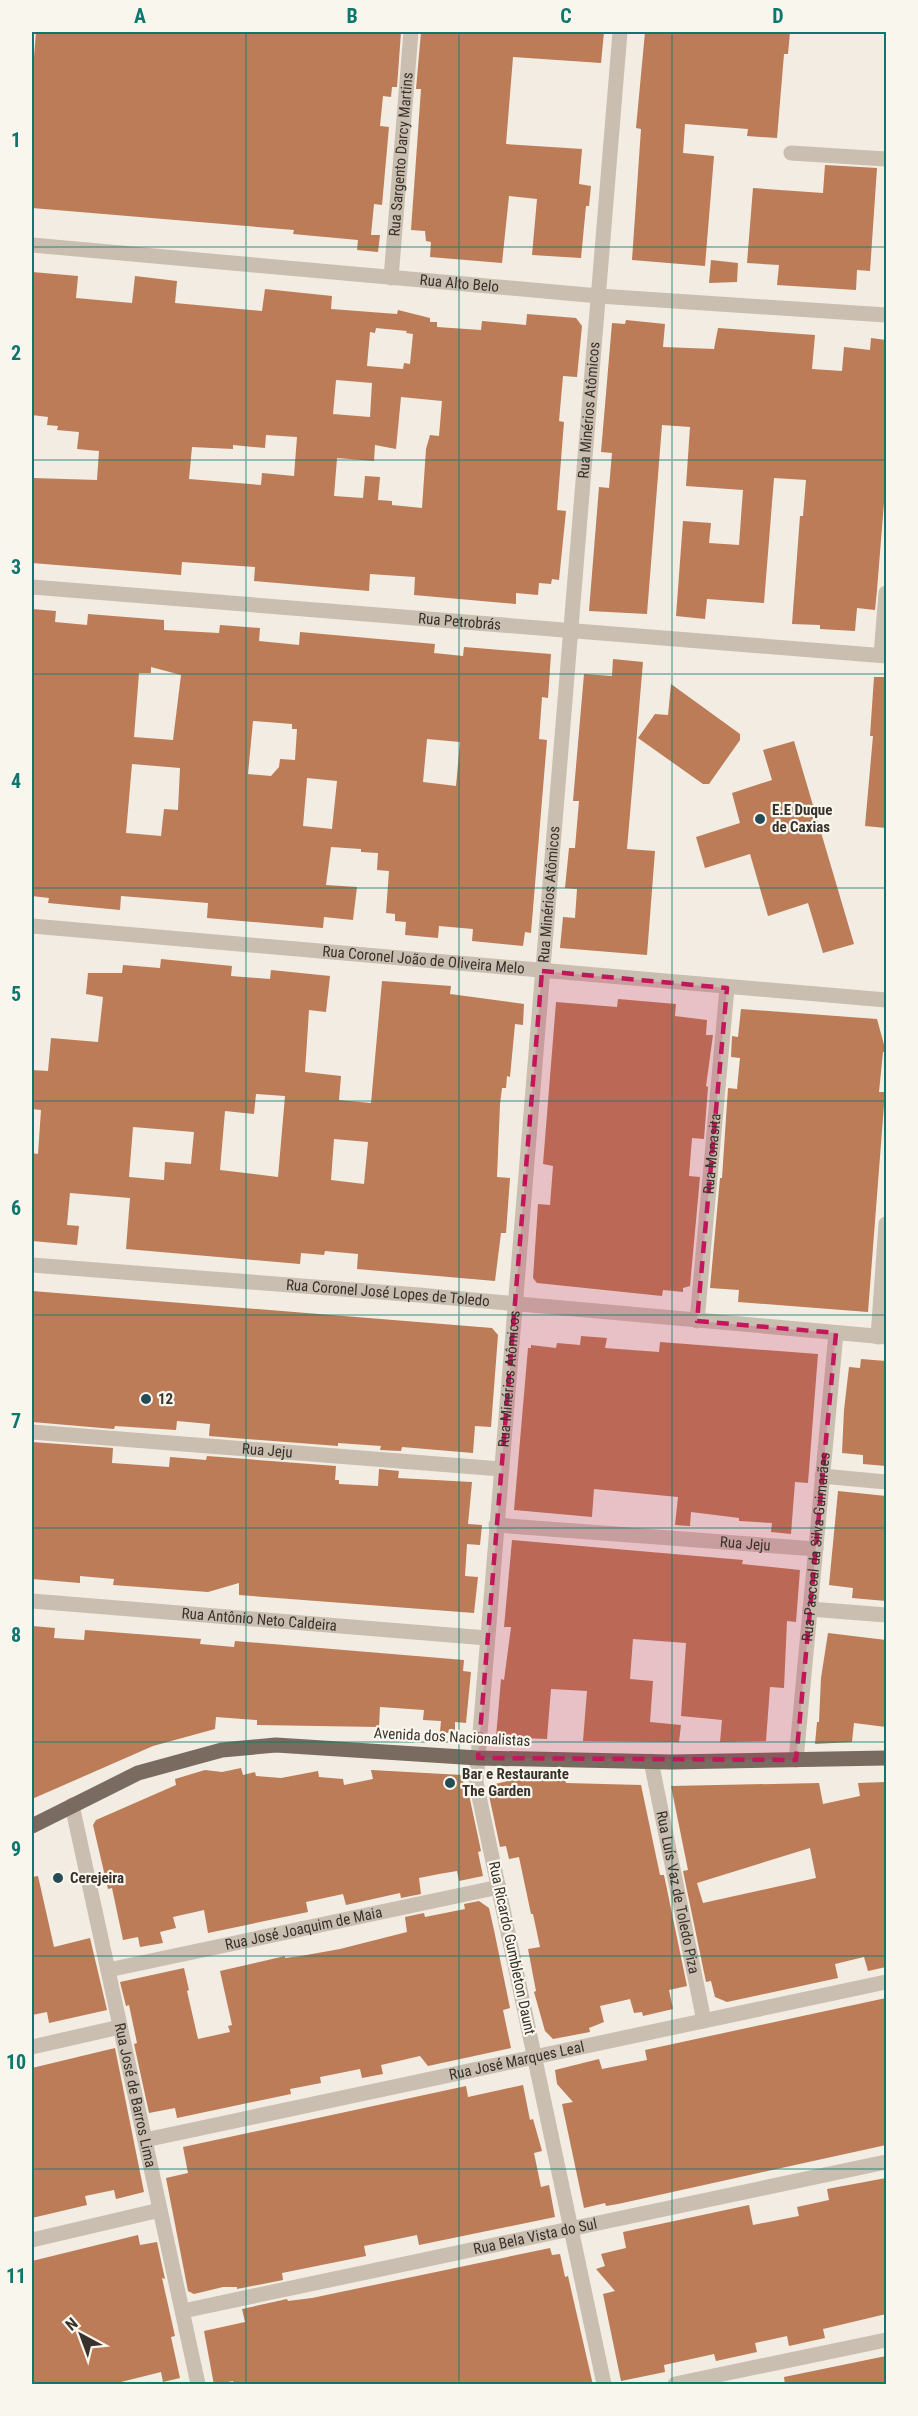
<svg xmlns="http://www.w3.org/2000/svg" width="918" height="2416" viewBox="0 0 918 2416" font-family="'Roboto Condensed',sans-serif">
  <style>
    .building { fill: #bb7c57; fill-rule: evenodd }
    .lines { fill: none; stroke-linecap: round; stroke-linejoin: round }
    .minor { stroke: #c9beaf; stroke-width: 15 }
    .major { stroke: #796b5f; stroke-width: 15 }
    .marked { fill: #c2185b; fill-opacity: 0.2; stroke: #c2185b; stroke-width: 4.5; stroke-dasharray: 12 8; stroke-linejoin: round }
    .grid { fill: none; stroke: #0f766e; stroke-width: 1.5; stroke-opacity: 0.55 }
    .poi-dot { fill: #254d57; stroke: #f9f6ee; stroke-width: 2 }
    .labels { text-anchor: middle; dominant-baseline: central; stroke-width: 4.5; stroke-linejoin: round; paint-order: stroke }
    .street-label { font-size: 15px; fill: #39322c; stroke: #f9f6ee }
    .poi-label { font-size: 15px; font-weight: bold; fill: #39322c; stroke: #f9f6ee; text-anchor: start }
    .neatline { fill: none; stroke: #0f766e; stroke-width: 2 }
    .grid-label { font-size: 20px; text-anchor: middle; font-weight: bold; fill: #0f766e }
  </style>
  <rect width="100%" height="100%" fill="#f2ece2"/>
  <path class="building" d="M 36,32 L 401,32 L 397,87 L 392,87 L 391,97 L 383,96 L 380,126 L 389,127 L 382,205 L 374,204 L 371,235 L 380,235 L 378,252 L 357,250 L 358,240 L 293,234 L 294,230 L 32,208 L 32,82 Z
    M 421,32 L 604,32 L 601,63 L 513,57 L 506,144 L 582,149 L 579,184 L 591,186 L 589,206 L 586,206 L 581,258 L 532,255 L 537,199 L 509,196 L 502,263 L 430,257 L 431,242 L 426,241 L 425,231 L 411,230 L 421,89 L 416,89 Z
    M 645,32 L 790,32 L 788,54 L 784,54 L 777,138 L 747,136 L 748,129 L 685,124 L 683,153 L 714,156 L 705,266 L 632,260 L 641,129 L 636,128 Z
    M 825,165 L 877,168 L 870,271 L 857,270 L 856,290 L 777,285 L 779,265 L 747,263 L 753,188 L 823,193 Z
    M 711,260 L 738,263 L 737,282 L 709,283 Z
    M 32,272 L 78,276 L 76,298 L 132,303 L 135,276 L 177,281 L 175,303 L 262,311 L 265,289 L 332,296 L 331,309 L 397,314 L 398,310 L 430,318 L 430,322 L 437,322 L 437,327 L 481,330 L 482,321 L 526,325 L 527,314 L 576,318 L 582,326 L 577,377 L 563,376 L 559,421 L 564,422 L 557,510 L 566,511 L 559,580 L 552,579 L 551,584 L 539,583 L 538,595 L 516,593 L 516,604 L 414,595 L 415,577 L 370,574 L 369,591 L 254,581 L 255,567 L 182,562 L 181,575 L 32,563 L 32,478 L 97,480 L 99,451 L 77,449 L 79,432 L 57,430 L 58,426 L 47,425 L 48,417 L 32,415 ZM 376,328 L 407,331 L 406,333 L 413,334 L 410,364 L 404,363 L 403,369 L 367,366 L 370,332 L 375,333 ZM 336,380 L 372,383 L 370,417 L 333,414 ZM 401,397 L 442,401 L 439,436 L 430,435 L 426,449 L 422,508 L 392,505 L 392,501 L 378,500 L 380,477 L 365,476 L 363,498 L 334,496 L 337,458 L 374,461 L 375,445 L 396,449 ZM 266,435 L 297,437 L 294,476 L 262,473 L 261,485 L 189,479 L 192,447 L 233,449 L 233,445 L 265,448 Z
    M 626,320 L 665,324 L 663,347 L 714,349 L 718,328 L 815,335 L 812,369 L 842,371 L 844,347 L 870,350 L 871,338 L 886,340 L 886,478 L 877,590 L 875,610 L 857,608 L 855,631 L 820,629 L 820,625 L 792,624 L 800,516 L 803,516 L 806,480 L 774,478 L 764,603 L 707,599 L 705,619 L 676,616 L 683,521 L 711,523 L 709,543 L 739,545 L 743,490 L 686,486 L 690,427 L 662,425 L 647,614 L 589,611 L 599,487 L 609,488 L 612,453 L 601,452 L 612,323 L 625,324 Z
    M 32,609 L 56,611 L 55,622 L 87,625 L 88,614 L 164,620 L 164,630 L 219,633 L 220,625 L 260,628 L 259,641 L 299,645 L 300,632 L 435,644 L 434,653 L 463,656 L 464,647 L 551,654 L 548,698 L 542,697 L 539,739 L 547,740 L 531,933 L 525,932 L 523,946 L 472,941 L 473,929 L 439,926 L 438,938 L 405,935 L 406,922 L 395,921 L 395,914 L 386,913 L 389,871 L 377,870 L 378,853 L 361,852 L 361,849 L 331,847 L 326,885 L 357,887 L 353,920 L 324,917 L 323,928 L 207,918 L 208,903 L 121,896 L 120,910 L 48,903 L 49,898 L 32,896 ZM 151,667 L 181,675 L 173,740 L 134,737 L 139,673 L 151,673 ZM 253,721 L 292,724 L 292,729 L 297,729 L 295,760 L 280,759 L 279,767 L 271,776 L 248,774 ZM 427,739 L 460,742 L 456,786 L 423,782 ZM 132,764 L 180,768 L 178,810 L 164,809 L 161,836 L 126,833 ZM 307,778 L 337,781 L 332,829 L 303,826 Z
    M 613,659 L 643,662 L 627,849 L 655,851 L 647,955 L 560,948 L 563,917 L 575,918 L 577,889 L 565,888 L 569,848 L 575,848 L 579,801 L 573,801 L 584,674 L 612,676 Z
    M 874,677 L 886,677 L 886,828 L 865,826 L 873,736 L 870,736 Z
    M 671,684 L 740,734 L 740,740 L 709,784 L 703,784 L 638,738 L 655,714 L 668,715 Z
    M 794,741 L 854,944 L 823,953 L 808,903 L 768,916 L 750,854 L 705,868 L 696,837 L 740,823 L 732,793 L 772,780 L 763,750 Z
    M 161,959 L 232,966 L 231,976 L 270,979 L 271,970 L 330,976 L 326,1012 L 309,1010 L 305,1072 L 341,1076 L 339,1100 L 371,1103 L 382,981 L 451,986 L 450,994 L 524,1004 L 523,1025 L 515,1024 L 510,1077 L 507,1076 L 506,1088 L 502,1088 L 500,1104 L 497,1177 L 510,1178 L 506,1233 L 501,1233 L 495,1281 L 357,1269 L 358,1254 L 325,1251 L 324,1255 L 301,1253 L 300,1264 L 126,1249 L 130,1198 L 70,1193 L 67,1225 L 79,1226 L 77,1245 L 32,1241 L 32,1153 L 38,1154 L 41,1110 L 32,1109 L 32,1070 L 48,1071 L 51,1038 L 98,1042 L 103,997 L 86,994 L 88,973 L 122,973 L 123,965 L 160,968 ZM 256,1094 L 285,1096 L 278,1177 L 220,1170 L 225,1111 L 254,1114 ZM 133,1127 L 194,1132 L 191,1164 L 165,1162 L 164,1180 L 129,1177 ZM 334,1139 L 368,1142 L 364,1184 L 331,1180 Z
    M 618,999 L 676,1004 L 675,1016 L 707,1020 L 706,1035 L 713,1035 L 706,1086 L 708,1087 L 704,1139 L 692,1138 L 689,1176 L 700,1177 L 690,1286 L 683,1288 L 683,1292 L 663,1290 L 662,1296 L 537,1283 L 533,1278 L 538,1204 L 550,1205 L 553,1166 L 543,1164 L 556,1002 L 617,1007 Z
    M 741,1009 L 877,1019 L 886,1052 L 883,1052 L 879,1092 L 885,1092 L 868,1312 L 738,1302 L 739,1290 L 710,1288 L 720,1178 L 722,1178 L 728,1088 L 737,1089 L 740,1058 L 731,1057 L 732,1036 L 738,1037 Z
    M 32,1291 L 492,1328 L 498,1335 L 491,1427 L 475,1426 L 473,1453 L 402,1447 L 401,1451 L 380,1450 L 381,1446 L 338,1443 L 338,1446 L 209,1436 L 210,1424 L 177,1421 L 176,1430 L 115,1426 L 114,1429 L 32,1422 Z
    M 581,1336 L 607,1338 L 605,1348 L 659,1352 L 660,1342 L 818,1354 L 808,1483 L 795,1482 L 791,1534 L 771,1532 L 772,1523 L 739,1521 L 739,1518 L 691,1512 L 690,1526 L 675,1525 L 678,1497 L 594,1489 L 592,1517 L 514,1510 L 528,1348 L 531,1348 L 531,1345 L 556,1348 L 557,1343 L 580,1345 Z
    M 861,1359 L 886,1361 L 886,1466 L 863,1464 L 863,1455 L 842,1453 L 844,1410 L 849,1367 L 860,1368 Z
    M 32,1442 L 113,1448 L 112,1463 L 169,1467 L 170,1457 L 206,1460 L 207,1456 L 336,1466 L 335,1480 L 339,1480 L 339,1484 L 378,1486 L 379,1469 L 399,1471 L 398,1478 L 472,1482 L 468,1524 L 482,1525 L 480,1545 L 467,1544 L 465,1576 L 478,1577 L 474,1613 L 239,1595 L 239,1583 L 208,1592 L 113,1585 L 114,1579 L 80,1576 L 80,1583 L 32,1579 Z
    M 838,1491 L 886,1496 L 886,1601 L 852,1598 L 853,1588 L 829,1585 Z
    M 512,1540 L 743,1560 L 742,1564 L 800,1570 L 796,1622 L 787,1621 L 784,1688 L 770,1687 L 766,1741 L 720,1742 L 722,1720 L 681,1716 L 686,1643 L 633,1639 L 630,1679 L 653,1681 L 650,1722 L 681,1725 L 679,1742 L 583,1741 L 587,1691 L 551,1689 L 547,1739 L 496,1737 L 501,1679 L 504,1680 L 511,1627 L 504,1627 Z
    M 32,1626 L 55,1628 L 54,1638 L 84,1640 L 85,1630 L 201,1639 L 200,1644 L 234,1647 L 235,1641 L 464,1660 L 463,1671 L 471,1672 L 466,1723 L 455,1722 L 455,1734 L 440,1732 L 441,1721 L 423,1720 L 424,1710 L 380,1707 L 379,1727 L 257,1725 L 257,1720 L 216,1717 L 215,1729 L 153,1746 L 32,1799 Z
    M 828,1633 L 886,1640 L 886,1727 L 854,1723 L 852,1742 L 815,1744 L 817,1722 L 819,1722 L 821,1678 Z
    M 241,1768 L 243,1775 L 255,1772 L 256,1776 L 281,1778 L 318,1771 L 319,1777 L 343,1779 L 344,1785 L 373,1779 L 371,1770 L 462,1775 L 465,1791 L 468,1790 L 481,1851 L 478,1852 L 483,1876 L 459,1881 L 457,1871 L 439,1874 L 419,1878 L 421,1894 L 401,1898 L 400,1893 L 346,1905 L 343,1894 L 306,1902 L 308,1912 L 208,1933 L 204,1910 L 173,1917 L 176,1928 L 160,1932 L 163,1943 L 140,1947 L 138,1937 L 123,1940 L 112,1888 L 108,1889 L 93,1825 L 96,1820 L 176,1785 L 175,1779 L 205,1770 L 222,1772 Z
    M 521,1778 L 565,1779 L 566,1783 L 641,1785 L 660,1875 L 664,1875 L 687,1986 L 669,1990 L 673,2009 L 643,2016 L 642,2012 L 634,2013 L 630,1999 L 600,2006 L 604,2022 L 589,2028 L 590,2032 L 553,2039 L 545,2031 L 534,1992 L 536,1991 L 528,1949 L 540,1947 L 533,1914 L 531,1914 L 519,1857 L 509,1859 L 506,1846 L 500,1847 L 487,1786 Z
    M 886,1782 L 886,1967 L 868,1971 L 864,1957 L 835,1964 L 838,1978 L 727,2002 L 715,1997 L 711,1981 L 706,1982 L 683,1871 L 688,1870 L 671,1786 L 819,1783 L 823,1804 L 860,1796 L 858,1783 ZM 810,1848 L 816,1878 L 703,1903 L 697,1883 Z
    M 38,1876 L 54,1947 L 90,1938 L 107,2010 L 49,2023 L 47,2012 L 32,2015 L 32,1877 Z
    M 479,1901 L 489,1908 L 494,1930 L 510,2008 L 503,2010 L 511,2048 L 428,2066 L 420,2056 L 381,2065 L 383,2074 L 362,2078 L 360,2069 L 320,2077 L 321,2083 L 290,2089 L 291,2094 L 177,2118 L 175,2108 L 149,2113 L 134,2044 L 137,2043 L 129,2005 L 126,2006 L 120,1982 L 184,1968 L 189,1990 L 187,1991 L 198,2039 L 230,2032 L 228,2026 L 232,2025 L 220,1971 L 285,1956 L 285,1958 L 301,1956 L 340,1949 L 407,1932 L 405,1917 L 424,1913 L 425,1917 L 465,1909 L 464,1904 Z
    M 886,1998 L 886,2145 L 618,2204 L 606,2206 L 605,2203 L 584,2208 L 562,2104 L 573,2102 L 557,2084 L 555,2070 L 599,2059 L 602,2069 L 647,2060 L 645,2050 Z
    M 115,2048 L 144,2192 L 116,2199 L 114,2190 L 85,2196 L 87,2205 L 32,2218 L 32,2068 Z
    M 523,2085 L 530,2120 L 533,2119 L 542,2151 L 534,2153 L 541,2187 L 549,2185 L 555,2217 L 419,2245 L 417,2235 L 364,2246 L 366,2256 L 282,2273 L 283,2280 L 237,2289 L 237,2287 L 223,2287 L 194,2294 L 188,2291 L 166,2178 L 188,2173 L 183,2147 L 466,2086 L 468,2097 Z
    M 886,2178 L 886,2314 L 823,2329 L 825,2338 L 789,2346 L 787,2336 L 755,2343 L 757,2352 L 716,2361 L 714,2354 L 664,2365 L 665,2372 L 621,2381 L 603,2294 L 615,2291 L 596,2269 L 605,2266 L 601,2254 L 626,2248 L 623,2232 L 749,2205 L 753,2225 L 799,2216 L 797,2207 L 829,2200 L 827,2189 Z
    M 138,2235 L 140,2245 L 157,2242 L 165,2279 L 162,2278 L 175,2336 L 171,2337 L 180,2378 L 163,2382 L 161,2372 L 121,2382 L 122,2385 L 32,2385 L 32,2261 Z
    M 550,2248 L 552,2255 L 560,2254 L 565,2277 L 568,2276 L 593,2385 L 233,2385 L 233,2381 L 214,2385 L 204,2331 L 245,2322 L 242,2309 L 287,2299 L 288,2301 L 312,2298 Z
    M 886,2356 L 886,2385 L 785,2385 L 784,2377 Z"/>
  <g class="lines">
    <g class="minor">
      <path d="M 791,153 L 886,159"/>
      <path id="s1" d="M 32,245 L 599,296 L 886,315"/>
      <path id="s2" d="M 391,278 L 411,32"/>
      <path id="s3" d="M 32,587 L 886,656"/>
      <path d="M 881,655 L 886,593"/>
      <path id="s4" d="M 32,926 L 886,1000"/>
      <path id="s5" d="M 32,1265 L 419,1295 L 886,1337"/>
      <path id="s6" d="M 697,1321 L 727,988"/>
      <path d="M 878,1337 L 886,1224"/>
      <path id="s7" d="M 32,1432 L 501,1469"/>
      <path d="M 822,1476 L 886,1482"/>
      <path id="s8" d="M 496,1525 L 816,1549"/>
      <path id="s9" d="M 32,1601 L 487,1638"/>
      <path d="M 810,1609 L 886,1615"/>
      <path id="s10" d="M 796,1760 L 836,1333"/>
      <path id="s11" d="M 651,1761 L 704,2021"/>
      <path id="s12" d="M 72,1805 L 198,2384"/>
      <path id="s13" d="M 108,1970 L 499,1887"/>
      <path d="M 32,2047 L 120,2027"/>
      <path id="s14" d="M 145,2140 L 886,1982"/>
      <path d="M 32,2240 L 160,2210"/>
      <path id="s15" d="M 183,2311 L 886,2162"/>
      <path id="s16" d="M 604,2384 L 476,1782 L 620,32"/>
      <path d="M 675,2384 L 886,2340"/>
    </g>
    <path class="major" d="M 32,1826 L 138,1773 L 222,1750 L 276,1745 L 478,1758 L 672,1762 L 886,1758"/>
  </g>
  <path class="marked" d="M 542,971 L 727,988 L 697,1321 L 836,1333 L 796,1760 L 478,1758 Z"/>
  <path class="grid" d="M 246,32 L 246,2384M 459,32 L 459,2384M 672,32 L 672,2384M 32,247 L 886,247M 32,460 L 886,460M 32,674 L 886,674M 32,888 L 886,888M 32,1101 L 886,1101M 32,1315 L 886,1315M 32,1528 L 886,1528M 32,1742 L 886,1742M 32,1956 L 886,1956M 32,2169 L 886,2169"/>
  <g class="poi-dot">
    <circle cx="760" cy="819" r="6"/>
    <circle cx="146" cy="1399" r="6"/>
    <circle cx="450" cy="1783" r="6"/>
    <circle cx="58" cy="1878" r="6"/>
  </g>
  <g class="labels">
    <g class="street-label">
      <text stroke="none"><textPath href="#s2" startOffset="124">Rua Sargento Darcy Martins</textPath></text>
      <text stroke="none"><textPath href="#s1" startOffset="429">Rua Alto Belo</textPath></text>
      <text stroke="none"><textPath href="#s16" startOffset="1992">Rua Minérios Atômicos</textPath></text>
      <text stroke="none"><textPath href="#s3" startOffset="429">Rua Petrobrás</textPath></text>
      <text stroke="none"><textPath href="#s16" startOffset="1506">Rua Minérios Atômicos</textPath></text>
      <text stroke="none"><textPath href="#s4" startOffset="393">Rua Coronel João de Oliveira Melo</textPath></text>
      <text stroke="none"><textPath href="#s6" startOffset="168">Rua Monasita</textPath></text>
      <text stroke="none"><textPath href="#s5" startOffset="357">Rua Coronel José Lopes de Toledo</textPath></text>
      <text stroke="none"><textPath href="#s16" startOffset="1020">Rua Minérios Atômicos</textPath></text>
      <text stroke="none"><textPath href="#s7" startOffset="236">Rua Jeju</textPath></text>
      <text stroke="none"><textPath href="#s8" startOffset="250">Rua Jeju</textPath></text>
      <text stroke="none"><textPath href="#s10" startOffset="214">Rua Pascoal da Silva Guimarães</textPath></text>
      <text stroke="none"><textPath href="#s9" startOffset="228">Rua Antônio Neto Caldeira</textPath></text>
      <text transform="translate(452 1737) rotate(3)">Avenida dos Nacionalistas</text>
      <text stroke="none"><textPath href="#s11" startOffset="134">Rua Luís Vaz de Toledo Piza</textPath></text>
      <text stroke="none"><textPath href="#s13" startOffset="200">Rua José Joaquim de Maia</textPath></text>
      <text transform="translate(512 1948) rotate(78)">Rua Ricardo Gumbleton Daunt</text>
      <text stroke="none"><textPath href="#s14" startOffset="380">Rua José Marques Leal</textPath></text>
      <text stroke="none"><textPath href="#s12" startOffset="297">Rua José de Barros Lima</textPath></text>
      <text stroke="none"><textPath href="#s15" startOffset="360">Rua Bela Vista do Sul</textPath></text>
    </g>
    <g class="poi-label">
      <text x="772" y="810">E.E Duque<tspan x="772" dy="17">de Caxias</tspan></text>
      <text x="158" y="1399">12</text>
      <text x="462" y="1774">Bar e Restaurante<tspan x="462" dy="17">The Garden</tspan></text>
      <text x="70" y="1878">Cerejeira</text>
    </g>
  </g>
  <rect width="918" height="2416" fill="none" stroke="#f9f6ee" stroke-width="66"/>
  <g transform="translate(81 2335) rotate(319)" stroke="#f9f6ee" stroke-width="4.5" paint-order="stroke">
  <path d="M0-4.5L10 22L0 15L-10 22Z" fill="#39322c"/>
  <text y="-9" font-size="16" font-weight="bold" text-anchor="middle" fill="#39322c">N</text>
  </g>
  <rect x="33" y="33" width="852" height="2350" class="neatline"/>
  <g class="grid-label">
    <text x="140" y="23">A</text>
    <text x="352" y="23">B</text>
    <text x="566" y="23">C</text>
    <text x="778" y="23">D</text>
    <text x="16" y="147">1</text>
    <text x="16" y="360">2</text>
    <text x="16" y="574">3</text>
    <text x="16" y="788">4</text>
    <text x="16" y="1001">5</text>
    <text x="16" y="1215">6</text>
    <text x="16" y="1428">7</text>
    <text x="16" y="1642">8</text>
    <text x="16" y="1856">9</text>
    <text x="16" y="2069">10</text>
    <text x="16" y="2283">11</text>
  </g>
</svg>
